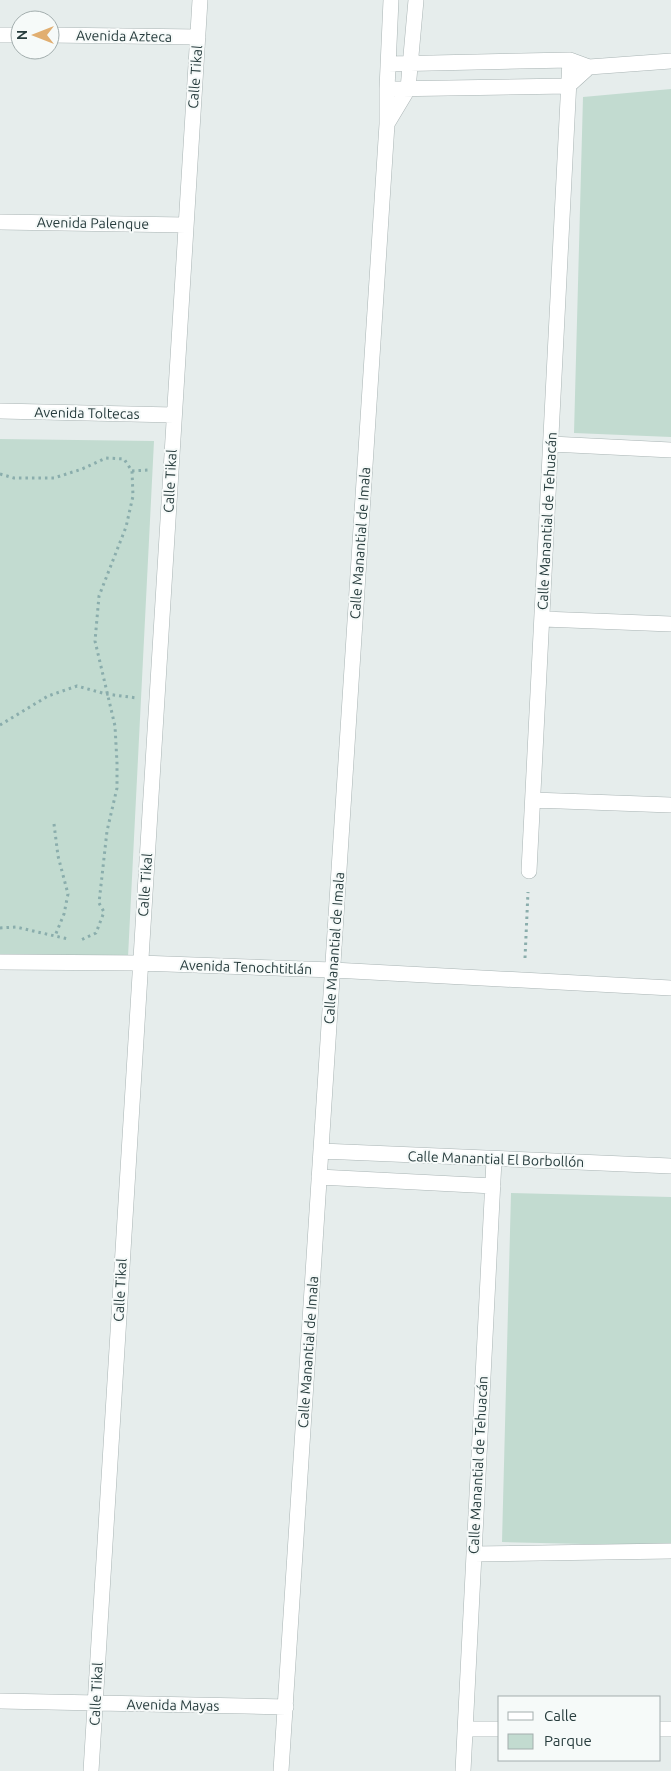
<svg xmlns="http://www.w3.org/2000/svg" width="671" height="1771" viewBox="0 0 671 1771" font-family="Ubuntu,sans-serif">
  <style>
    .green { fill: #c2dbd0 }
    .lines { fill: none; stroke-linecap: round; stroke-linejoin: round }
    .minor-casing { stroke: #a9b4b4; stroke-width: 16 }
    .path { stroke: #8aadac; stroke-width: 3; stroke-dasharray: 2.5 4; stroke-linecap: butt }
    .minor { stroke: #fff; stroke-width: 15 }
    .labels { text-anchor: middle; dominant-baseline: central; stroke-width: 4; stroke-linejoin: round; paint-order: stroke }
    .street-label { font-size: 14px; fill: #273c3d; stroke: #f6faf9 }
  </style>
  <rect width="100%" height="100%" fill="#e6edec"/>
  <path class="green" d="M 671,89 L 671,437 L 574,433 L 583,97 Z
    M 0,439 L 154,441 L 128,957 L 0,954 Z
    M 511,1193 L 671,1197 L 671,1546 L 502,1542 Z"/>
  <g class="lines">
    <defs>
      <path id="minor" d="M 0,35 L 20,35
        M 50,35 L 198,37
        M 388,64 L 570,60 L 589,67 L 671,61
        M 387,89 L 568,86 L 589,67
        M 387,124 L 408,89 L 416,0
        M 0,222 L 186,225
        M 0,411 L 174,415
        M 551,444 L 671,450
        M 543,619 L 671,624
        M 533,800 L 671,805
        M 529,871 L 570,60
        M 0,962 L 140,963 L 333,970 L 671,988
        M 321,1151 L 671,1166
        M 319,1177 L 493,1186
        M 474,1554 L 671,1551
        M 0,1701 L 286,1707
        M 465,1729 L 500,1729
        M 660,1729 L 671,1729
        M 91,1771 L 200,0
        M 281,1771 L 387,124 L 387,89 L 391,0
        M 463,1771 L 494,1160"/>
    </defs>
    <use href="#minor" class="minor-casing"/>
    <path class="path" d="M 132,471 L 149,470
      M 0,474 L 14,478 L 54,478 L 82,469 L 106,458 L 124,459 L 132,471 L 133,496 L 126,527 L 99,596 L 95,641 L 115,726 L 117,763 L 117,788 L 107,831 L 99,903 L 104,912 L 96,933 L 81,940
      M 0,725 L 48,696 L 77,686 L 106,694 L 137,698
      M 54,824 L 58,856 L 68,894 L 64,914 L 55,936
      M 0,928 L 16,927 L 68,939
      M 525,958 L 528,892"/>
    <use href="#minor" class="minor"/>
  </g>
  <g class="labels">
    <g class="street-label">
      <text transform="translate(124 36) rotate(1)">Avenida Azteca</text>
      <text transform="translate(195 77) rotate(-86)">Calle Tikal</text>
      <text transform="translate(93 223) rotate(1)">Avenida Palenque</text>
      <text transform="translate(87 413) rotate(1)">Avenida Toltecas</text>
      <text transform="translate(170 481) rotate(-87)">Calle Tikal</text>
      <text transform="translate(547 521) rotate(-87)">Calle Manantial de Tehuacán</text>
      <text transform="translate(360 543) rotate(-86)">Calle Manantial de Imala</text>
      <text transform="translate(145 885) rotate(-86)">Calle Tikal</text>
      <text transform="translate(334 948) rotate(-86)">Calle Manantial de Imala</text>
      <text transform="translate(246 967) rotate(2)">Avenida Tenochtitlán</text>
      <text transform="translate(496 1159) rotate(2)">Calle Manantial El Borbollón</text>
      <text transform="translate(120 1290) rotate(-87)">Calle Tikal</text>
      <text transform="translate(308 1352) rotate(-86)">Calle Manantial de Imala</text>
      <text transform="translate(478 1465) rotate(-87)">Calle Manantial de Tehuacán</text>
      <text transform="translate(96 1694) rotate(-87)">Calle Tikal</text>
      <text transform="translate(173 1705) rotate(1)">Avenida Mayas</text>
    </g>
  </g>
  <rect x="498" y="1696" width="162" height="65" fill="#f6faf9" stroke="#a3aeae"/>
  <rect x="508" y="1712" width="25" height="8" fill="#ffffff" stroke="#a3aeae"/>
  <text x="544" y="1721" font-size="15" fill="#273c3d">Calle</text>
  <rect x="508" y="1734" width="25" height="15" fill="#c2dbd0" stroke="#a3aeae"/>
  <text x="544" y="1746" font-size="15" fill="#273c3d">Parque</text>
  <g transform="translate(35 35) rotate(270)"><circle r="24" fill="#f6faf9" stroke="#a3aeae"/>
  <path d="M0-4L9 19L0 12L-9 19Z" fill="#e1ae70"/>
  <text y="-8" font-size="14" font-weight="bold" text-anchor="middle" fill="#273c3d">N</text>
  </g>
</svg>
